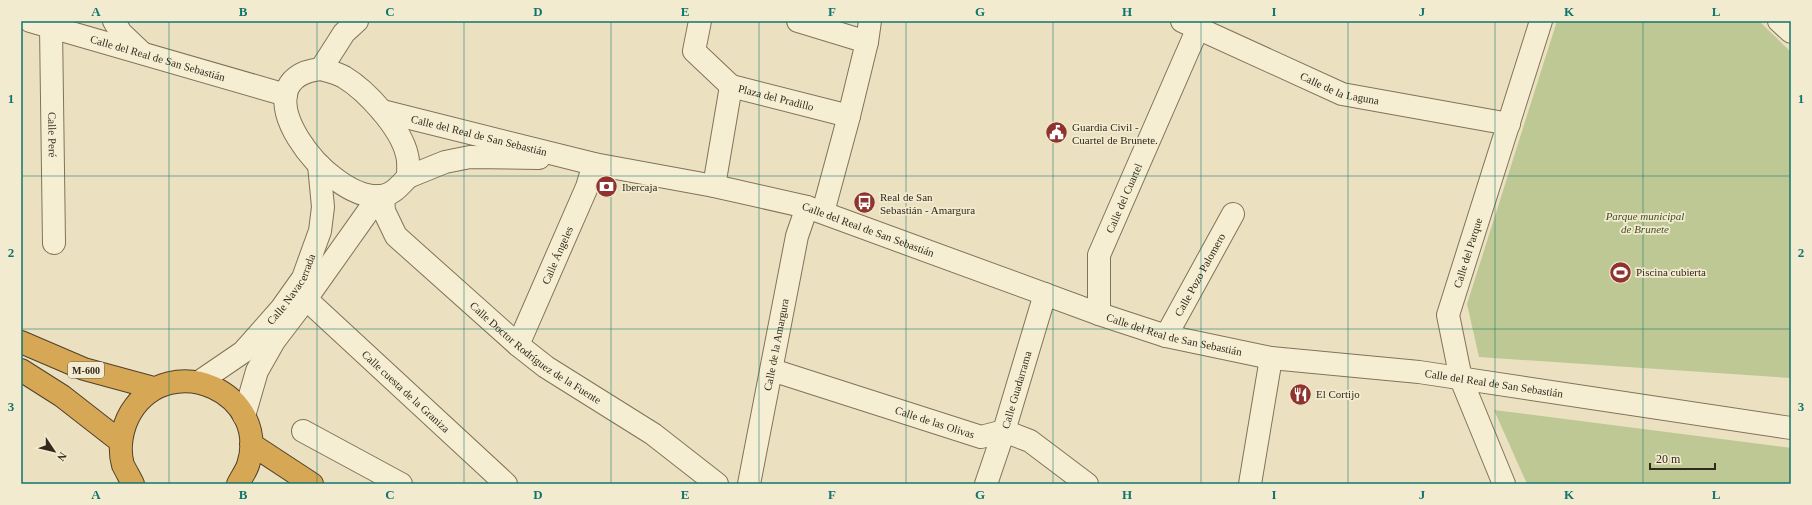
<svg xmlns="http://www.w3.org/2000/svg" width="1812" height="505" viewBox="0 0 1812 505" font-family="Georgia,serif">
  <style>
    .green { fill: #bec895 }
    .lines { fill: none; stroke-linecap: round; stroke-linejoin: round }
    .minor-casing { stroke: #827259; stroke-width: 24 }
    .highway-casing { stroke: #50402d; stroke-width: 24 }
    .minor { stroke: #f6eed2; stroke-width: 22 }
    .highway { stroke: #d6a754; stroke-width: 22 }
    .grid { fill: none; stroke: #0f766e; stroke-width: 1; stroke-opacity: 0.55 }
    .labels { text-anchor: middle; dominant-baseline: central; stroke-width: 3.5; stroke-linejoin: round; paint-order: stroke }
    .shield { fill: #f3ebcf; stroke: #6d6352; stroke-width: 1 }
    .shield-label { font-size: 10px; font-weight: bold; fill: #33291d }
    .street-label { font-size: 11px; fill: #33291d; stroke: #f3ebcf }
    .poi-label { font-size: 11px; fill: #33291d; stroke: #f3ebcf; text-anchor: start }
    .park-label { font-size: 11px; font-style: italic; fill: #414e24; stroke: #f3ebcf }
    .neatline { fill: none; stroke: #0f766e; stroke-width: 1.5 }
    .grid-label { font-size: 13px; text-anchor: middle; font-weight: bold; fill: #0f766e }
  </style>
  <rect width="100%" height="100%" fill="#ebe1c0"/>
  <path class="green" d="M 1557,21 L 1759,21 L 1791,52 L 1791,378 L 1479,357 L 1467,304 Z
    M 1494,410 L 1791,448 L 1791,484 L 1527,484 Z"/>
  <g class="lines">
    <defs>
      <g id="minor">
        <path id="s1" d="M 30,21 L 286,95"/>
        <path id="s2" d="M 49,21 L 51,27 L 54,243"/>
        <path d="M 114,21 L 121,33 L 140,51"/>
        <path id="s3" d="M 700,21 L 694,51 L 731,86 L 849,116"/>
        <path d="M 798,21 L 867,42"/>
        <path id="s4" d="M 1182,21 L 1342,94 L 1509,124"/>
        <path d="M 1779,21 L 1791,32"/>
        <path d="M 321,69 C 328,71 337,73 344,77 C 367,91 401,128 407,155 C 409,162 408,170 408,177 C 400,185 393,195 381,196 C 327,202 234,78 321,69 Z"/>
        <path d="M 321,69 L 344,33 L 357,21"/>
        <path id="s5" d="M 382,111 L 594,164 L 714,186 L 807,207 L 1099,314 L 1166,336 L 1271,358 L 1419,372 L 1791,428"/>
        <path d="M 408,177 L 445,162 L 470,157 L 539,158"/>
        <path d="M 714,186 L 731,86"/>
        <path id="s6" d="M 383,196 L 384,211 L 396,236 L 518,345 L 546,367 L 653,434 L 717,484"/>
        <path d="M 823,212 L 849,116 L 867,42 L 870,21"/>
        <path id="s7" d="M 306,299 L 506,484"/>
        <path id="s8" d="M 1099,314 L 1099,255 L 1201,21"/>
        <path id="s9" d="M 1166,336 L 1233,214"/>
        <path id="s10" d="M 518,345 L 587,187 L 594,164"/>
        <path id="s11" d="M 772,370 L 981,437 L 1004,431 L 1030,441 L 1087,484"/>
        <path id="s12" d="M 199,382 L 243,352 L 281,309 L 303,278 L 320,231 L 323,207 L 319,165"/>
        <path d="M 244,416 L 257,371 L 274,341 L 306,299 L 379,196"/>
        <path d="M 303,431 L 401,484"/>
        <path id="s13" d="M 749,484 L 797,236 L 807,207"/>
        <path id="s14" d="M 986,484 L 1004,431 L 1045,294"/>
        <path d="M 1250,484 L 1271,358"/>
        <path id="s15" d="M 1504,484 L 1461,379 L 1448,315 L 1541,21"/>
      </g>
      <path id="highway" d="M 21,342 L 84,369 L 154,388
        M 21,370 L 62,396 L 121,442
        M 251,444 L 312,484
        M 133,484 C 130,478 126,471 123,465 C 118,448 122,427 131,412 C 171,348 271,393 248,465 C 246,471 241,478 238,484"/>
    </defs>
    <use href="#minor" class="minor-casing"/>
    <use href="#highway" class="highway-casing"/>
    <use href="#minor" class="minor"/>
    <use href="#highway" class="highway"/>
  </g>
  <path class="grid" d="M 169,21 L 169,484M 317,21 L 317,484M 464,21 L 464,484M 611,21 L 611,484M 759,21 L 759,484M 906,21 L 906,484M 1053,21 L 1053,484M 1201,21 L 1201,484M 1348,21 L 1348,484M 1495,21 L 1495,484M 1643,21 L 1643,484M 21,176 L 1791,176M 21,329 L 1791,329"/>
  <defs>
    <symbol id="civic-disc" viewBox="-11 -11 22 22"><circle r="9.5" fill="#8e332d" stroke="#f3ebcf"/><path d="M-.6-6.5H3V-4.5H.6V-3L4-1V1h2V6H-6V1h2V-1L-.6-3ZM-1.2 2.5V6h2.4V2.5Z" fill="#fff"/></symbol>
    <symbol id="bank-disc" viewBox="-11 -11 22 22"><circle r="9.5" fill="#8e332d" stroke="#f3ebcf"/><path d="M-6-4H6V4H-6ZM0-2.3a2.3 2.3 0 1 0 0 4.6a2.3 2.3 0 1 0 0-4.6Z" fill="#fff"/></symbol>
    <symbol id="bus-disc" viewBox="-11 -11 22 22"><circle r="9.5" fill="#8e332d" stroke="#f3ebcf"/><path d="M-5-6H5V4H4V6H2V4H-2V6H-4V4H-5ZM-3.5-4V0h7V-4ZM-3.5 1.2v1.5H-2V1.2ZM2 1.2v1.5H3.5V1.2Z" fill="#fff"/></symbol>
    <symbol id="stadium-disc" viewBox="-11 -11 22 22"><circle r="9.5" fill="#8e332d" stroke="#f3ebcf"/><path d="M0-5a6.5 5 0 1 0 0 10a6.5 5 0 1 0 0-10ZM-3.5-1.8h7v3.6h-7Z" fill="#fff"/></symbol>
    <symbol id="restaurant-disc" viewBox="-11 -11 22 22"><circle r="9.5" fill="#8e332d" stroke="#f3ebcf"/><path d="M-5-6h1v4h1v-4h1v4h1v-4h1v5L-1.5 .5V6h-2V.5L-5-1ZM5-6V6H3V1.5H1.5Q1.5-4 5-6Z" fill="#fff"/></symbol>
  </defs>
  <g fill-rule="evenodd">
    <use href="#civic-disc" x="1044" y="120" width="25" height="25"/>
    <use href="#bank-disc" x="594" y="174" width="25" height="25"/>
    <use href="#bus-disc" x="852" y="190" width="25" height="25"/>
    <use href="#stadium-disc" x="1608" y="260" width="25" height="25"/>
    <use href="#restaurant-disc" x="1288" y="382" width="25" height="25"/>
  </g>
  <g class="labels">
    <rect class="shield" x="68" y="362" width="36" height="16" rx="3"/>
    <g class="shield-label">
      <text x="86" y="370">M-600</text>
    </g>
    <g class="street-label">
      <text stroke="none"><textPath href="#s1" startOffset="133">Calle del Real de San Sebastián</textPath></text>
      <text stroke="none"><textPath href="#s4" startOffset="172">Calle de la Laguna</textPath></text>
      <text stroke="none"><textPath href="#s3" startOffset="128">Plaza del Pradillo</textPath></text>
      <text stroke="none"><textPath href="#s2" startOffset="114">Calle Peré</textPath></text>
      <text stroke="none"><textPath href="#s5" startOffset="100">Calle del Real de San Sebastián</textPath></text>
      <text stroke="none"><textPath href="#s8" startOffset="121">Calle del Cuartel</textPath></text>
      <text stroke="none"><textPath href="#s5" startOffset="501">Calle del Real de San Sebastián</textPath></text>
      <text stroke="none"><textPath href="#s15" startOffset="244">Calle del Parque</textPath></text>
      <text stroke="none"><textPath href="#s10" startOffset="98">Calle Ángeles</textPath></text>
      <text stroke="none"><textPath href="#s9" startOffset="70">Calle Pozo Palomero</textPath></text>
      <text stroke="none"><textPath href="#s12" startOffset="133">Calle Navacerrada</textPath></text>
      <text stroke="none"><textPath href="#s5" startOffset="825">Calle del Real de San Sebastián</textPath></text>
      <text stroke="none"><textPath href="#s13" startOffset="142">Calle de la Amargura</textPath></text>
      <text stroke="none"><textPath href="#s6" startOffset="225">Calle Doctor Rodríguez de la Fuente</textPath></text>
      <text stroke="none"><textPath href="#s5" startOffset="1149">Calle del Real de San Sebastián</textPath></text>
      <text stroke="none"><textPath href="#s14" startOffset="99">Calle Guadarrama</textPath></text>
      <text stroke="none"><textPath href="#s7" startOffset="136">Calle cuesta de la Graniza</textPath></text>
      <text stroke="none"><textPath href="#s11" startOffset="171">Calle de las Olivas</textPath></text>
    </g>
    <g class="poi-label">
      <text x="1072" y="127">Guardia Civil -<tspan x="1072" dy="13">Cuartel de Brunete.</tspan></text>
      <text x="622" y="187">Ibercaja</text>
      <text x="880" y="197">Real de San<tspan x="880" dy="13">Sebastián - Amargura</tspan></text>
      <text x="1636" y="272">Piscina cubierta</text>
      <text x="1316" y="394">El Cortijo</text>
    </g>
    <g class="park-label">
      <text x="1645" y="216">Parque municipal<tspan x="1645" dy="13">de Brunete</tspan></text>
    </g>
  </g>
  <rect width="1812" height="505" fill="none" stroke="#f3ebcf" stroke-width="44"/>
  <g transform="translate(54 451) rotate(125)" stroke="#f3ebcf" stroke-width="3" paint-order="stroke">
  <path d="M0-3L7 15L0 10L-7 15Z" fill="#33291d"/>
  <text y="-6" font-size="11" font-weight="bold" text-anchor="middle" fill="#33291d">N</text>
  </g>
  <path d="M1650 463v6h65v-6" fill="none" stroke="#33291d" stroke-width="2"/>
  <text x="1656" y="463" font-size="12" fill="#33291d" stroke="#f3ebcf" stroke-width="3" paint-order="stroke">20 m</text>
  <rect x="22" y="22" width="1768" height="461" class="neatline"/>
  <g class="grid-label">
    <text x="96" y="16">A</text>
    <text x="243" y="16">B</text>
    <text x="390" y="16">C</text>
    <text x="538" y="16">D</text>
    <text x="685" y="16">E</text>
    <text x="832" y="16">F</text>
    <text x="980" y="16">G</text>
    <text x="1127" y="16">H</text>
    <text x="1274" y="16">I</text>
    <text x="1422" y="16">J</text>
    <text x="1569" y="16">K</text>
    <text x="1716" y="16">L</text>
    <text x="11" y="103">1</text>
    <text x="1801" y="103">1</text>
    <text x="11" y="257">2</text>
    <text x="1801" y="257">2</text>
    <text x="11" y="411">3</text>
    <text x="1801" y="411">3</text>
    <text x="96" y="499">A</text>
    <text x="243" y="499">B</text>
    <text x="390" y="499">C</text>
    <text x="538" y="499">D</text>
    <text x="685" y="499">E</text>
    <text x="832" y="499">F</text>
    <text x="980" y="499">G</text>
    <text x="1127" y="499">H</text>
    <text x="1274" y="499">I</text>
    <text x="1422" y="499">J</text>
    <text x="1569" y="499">K</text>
    <text x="1716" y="499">L</text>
  </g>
</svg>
